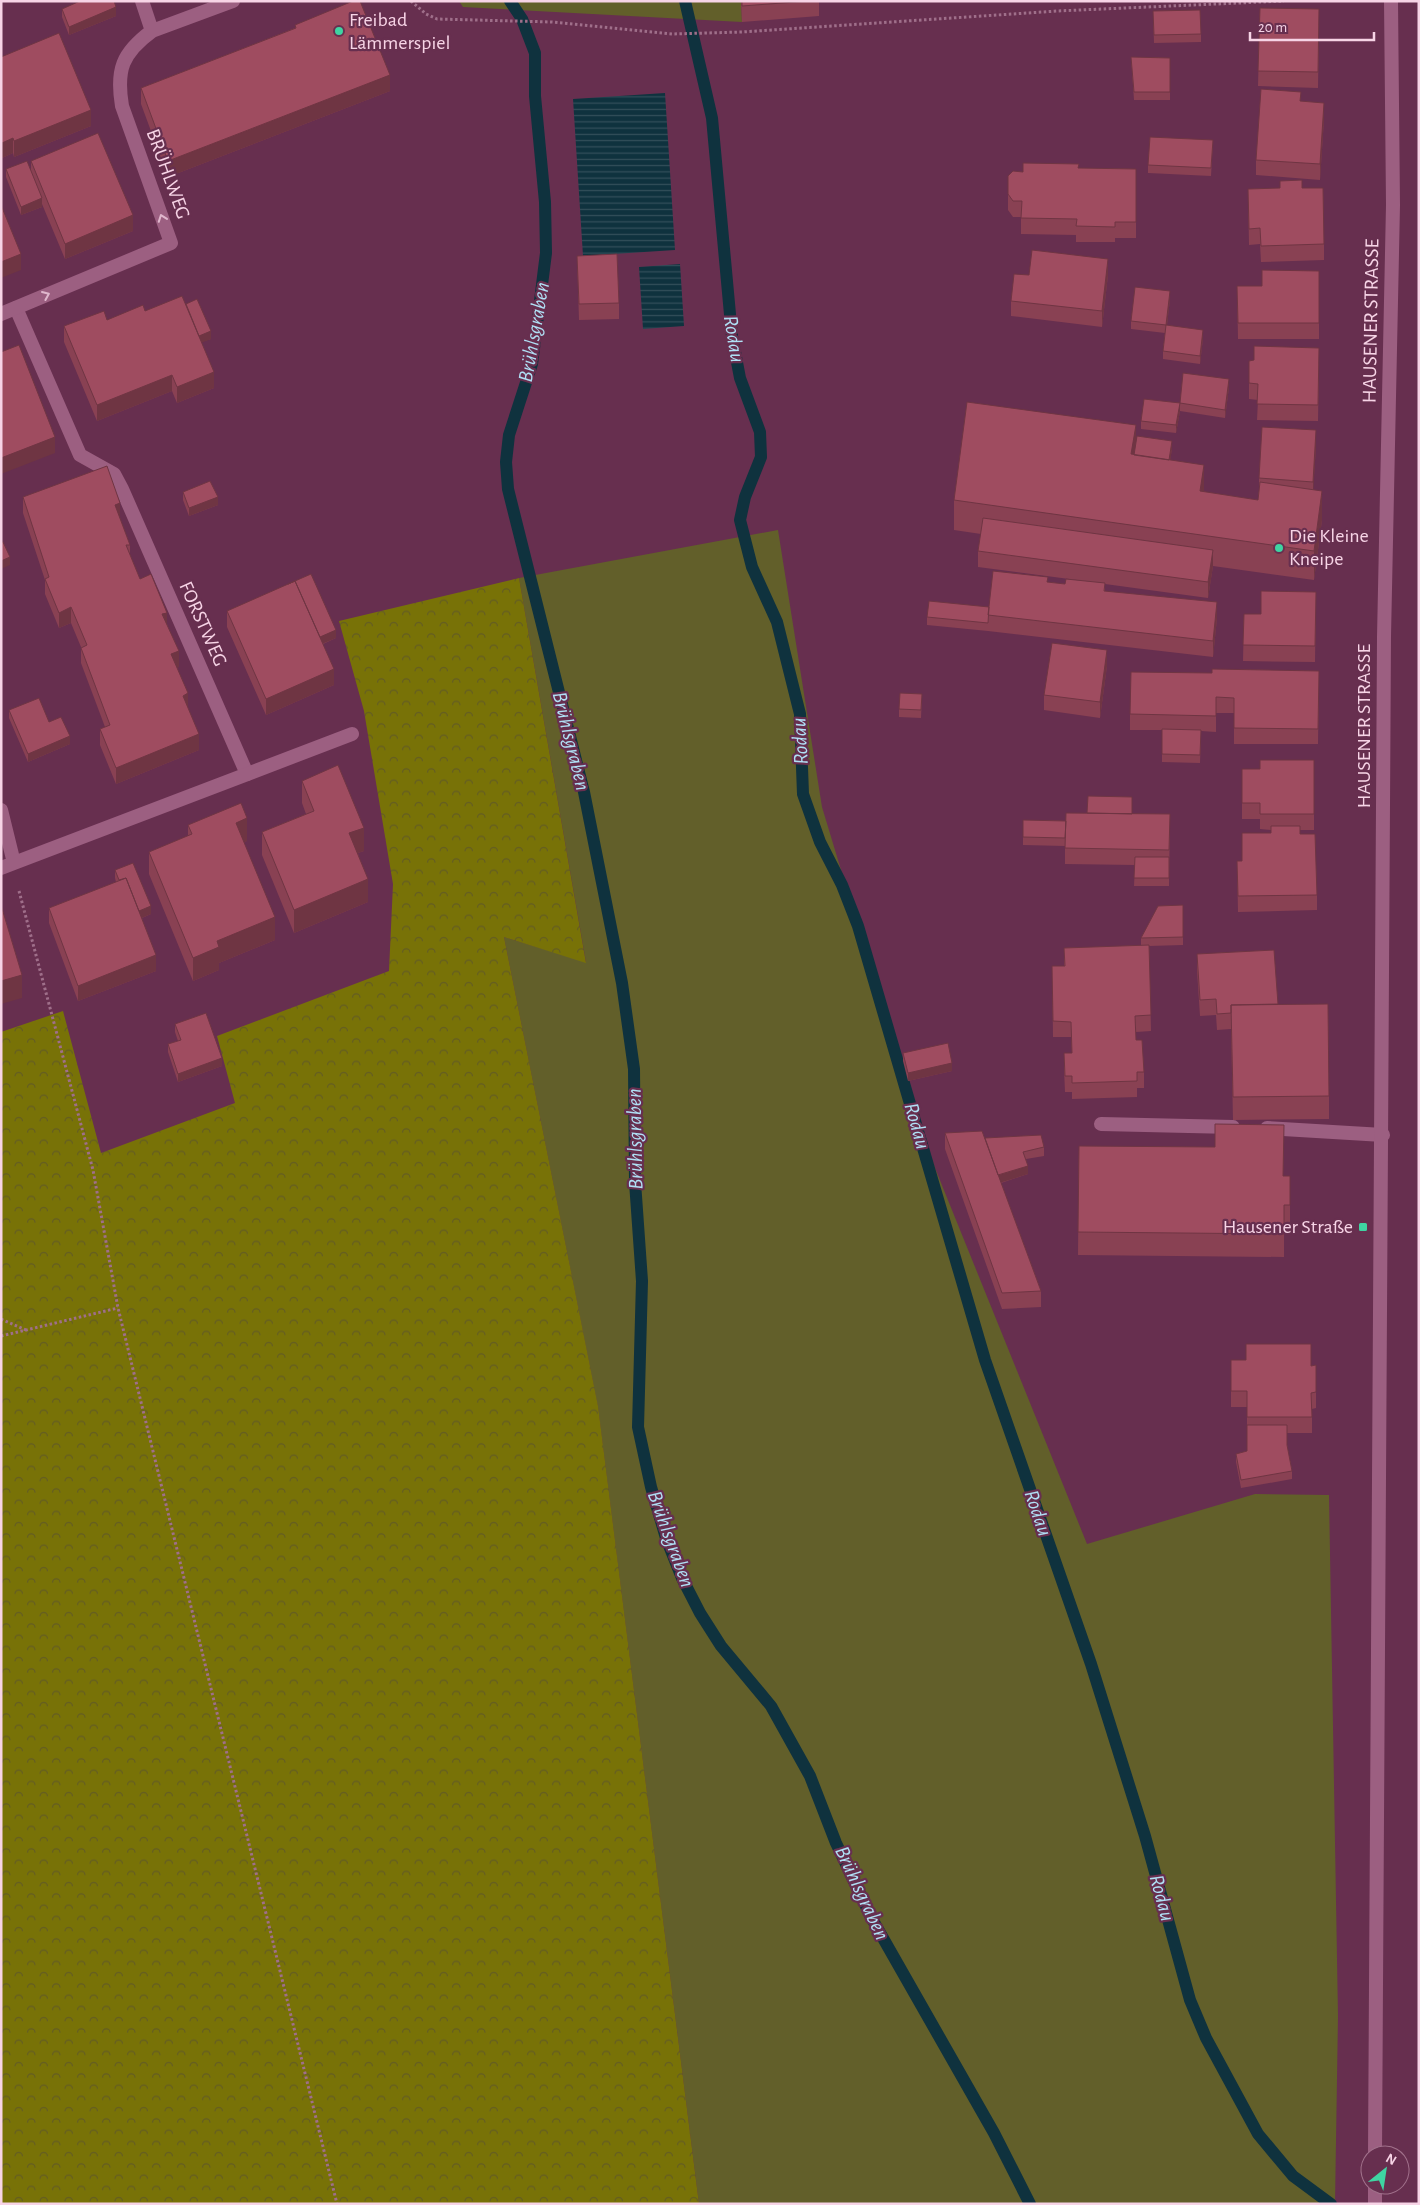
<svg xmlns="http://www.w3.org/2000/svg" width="1420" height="2205" viewBox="0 0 1420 2205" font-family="'Alegreya Sans',sans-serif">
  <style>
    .grass { fill: #625f2a }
    .forest { fill: url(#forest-crowns) }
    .water { fill: url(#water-rules) }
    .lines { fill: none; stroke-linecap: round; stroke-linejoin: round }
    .stream { stroke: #0f323e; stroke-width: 12 }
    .path { stroke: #9f6f8a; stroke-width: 3; stroke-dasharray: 2.5 2.5; stroke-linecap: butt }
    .service { stroke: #9c5f81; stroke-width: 14 }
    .minor { stroke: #9c5f81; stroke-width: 14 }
    .secondary { stroke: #9c5f81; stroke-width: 14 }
    .wall { fill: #894153 }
    .shaded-wall { fill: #6f3543 }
    .building { fill: #9f4c60; stroke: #6f3543 }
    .oneway { stroke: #e0b7cd }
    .poi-dot { fill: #3fd4a2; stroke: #672f4f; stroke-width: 2 }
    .labels { text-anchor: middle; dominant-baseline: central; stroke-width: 4.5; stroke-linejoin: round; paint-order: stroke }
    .poi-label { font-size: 20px; fill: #f7d4e6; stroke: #672f4f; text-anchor: start }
    .street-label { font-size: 20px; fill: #f7d4e6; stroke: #672f4f }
    .water-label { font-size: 21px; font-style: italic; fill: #b0e0f5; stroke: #672f4f }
  </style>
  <defs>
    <pattern id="forest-crowns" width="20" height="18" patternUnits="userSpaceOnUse" patternTransform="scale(1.25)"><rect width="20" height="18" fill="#787207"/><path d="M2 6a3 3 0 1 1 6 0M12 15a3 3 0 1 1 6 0" fill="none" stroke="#635c23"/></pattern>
    <pattern id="water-rules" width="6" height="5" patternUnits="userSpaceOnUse" patternTransform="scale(1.25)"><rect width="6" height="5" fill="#0f323e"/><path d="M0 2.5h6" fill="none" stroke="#334f5a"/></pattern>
  </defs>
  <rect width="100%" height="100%" fill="#672f4f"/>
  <path class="grass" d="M 459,1 L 741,1 L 742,22 L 463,7 Z
    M 778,530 L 822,807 L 899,1062 L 935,1168 L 1087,1544 L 1255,1494 L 1329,1495 L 1338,2016 L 1335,2204 L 699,2204 L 598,1407 L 504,937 L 586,962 L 519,578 Z"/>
  <path class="forest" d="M 519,578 L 586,963 L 504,937 L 598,1406 L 699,2204 L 1,2204 L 1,1032 L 63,1011 L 101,1153 L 235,1103 L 217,1036 L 389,971 L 393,884 L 364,711 L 339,621 Z"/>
  <path class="water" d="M 665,93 L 675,250 L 583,256 L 573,99 Z
    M 680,264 L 684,326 L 643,329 L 639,267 Z"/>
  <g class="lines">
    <path class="stream" d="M 510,1 L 522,19 L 535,53 L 535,96 L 545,202 L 546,253 L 532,364 L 509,435 L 506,462 L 508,489 L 584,792 L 622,983 L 634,1069 L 635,1182 L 642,1281 L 638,1427 L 651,1487 L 666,1538 L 682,1578 L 700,1613 L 721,1646 L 771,1706 L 810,1776 L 836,1843 L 871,1917 L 994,2133 L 1030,2204
      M 685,1 L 712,118 L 732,336 L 740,378 L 760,432 L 761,457 L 745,497 L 740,520 L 752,567 L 777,622 L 800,714 L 803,794 L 820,842 L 842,885 L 858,926 L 985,1360 L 1091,1664 L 1145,1836 L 1190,2000 L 1206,2038 L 1258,2134 L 1293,2176 L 1331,2204"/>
    <path class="path" d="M 411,1 L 426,14 L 437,19 L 552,22 L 672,34 L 742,32 L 1057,11 L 1284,1
      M 19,891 L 93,1170 L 118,1308 L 337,2204
      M 1,1319 L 26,1330
      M 1,1336 L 118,1308"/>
    <path class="service" d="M 16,308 L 80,455 L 114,474 L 122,489 L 247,774
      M 1101,1124 L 1233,1127
      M 1267,1128 L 1383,1135"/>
    <path class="minor" d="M 152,31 L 233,1
      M 1,314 L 171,243 L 122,106 C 116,70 122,53 152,31 L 142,1
      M 1,810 L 14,863 L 1,868
      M 14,863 L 352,734"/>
    <path class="secondary" d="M 1375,2155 L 1384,637 L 1393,205 L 1391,1
      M 1375,2204 L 1375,2185"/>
  </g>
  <path class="wall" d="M 741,1 L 819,1 L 819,16 L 742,22 Z
    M 1260,8 L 1319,25 L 1318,88 L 1258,86 Z
    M 62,9 L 116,16 L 69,35 L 62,17 Z
    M 1153,11 L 1201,34 L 1201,42 L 1154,43 Z
    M 295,25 L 390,91 L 168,177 L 141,104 L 141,88 L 295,28 Z
    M 1,57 L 91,126 L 14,157 L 13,153 L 2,158 L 1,157 Z
    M 1131,57 L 1170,58 L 1170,100 L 1134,100 Z
    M 1324,119 L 1320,180 L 1256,175 L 1256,160 Z
    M 1213,140 L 1211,176 L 1148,173 L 1148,165 Z
    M 31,161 L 133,231 L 65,259 L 42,204 L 42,207 L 21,215 L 6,177 L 6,169 L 31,170 Z
    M 1079,168 L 1136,169 L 1136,238 L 1115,238 L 1115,242 L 1076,242 L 1076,235 L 1021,234 L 1021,217 L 1013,217 L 1008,210 L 1008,194 L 1023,172 Z
    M 1302,188 L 1324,244 L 1324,260 L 1261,262 L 1260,244 L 1249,245 L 1248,189 Z
    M 577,256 L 619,303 L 619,319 L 579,320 Z
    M 1319,271 L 1319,339 L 1238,339 L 1237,286 L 1262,286 Z
    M 1108,275 L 1102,327 L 1011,316 L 1011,301 Z
    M 1170,299 L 1167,325 L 1203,338 L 1200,364 L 1163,359 L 1163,351 L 1165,333 L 1131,329 L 1131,321 Z
    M 186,304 L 211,339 L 201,342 L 214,388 L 177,403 L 172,391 L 97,421 L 64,342 L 64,326 L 107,320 L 145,311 Z
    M 1249,361 L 1319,364 L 1318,421 L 1257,420 L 1258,400 L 1249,399 Z
    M 1229,387 L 1225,418 L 1180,411 L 1180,403 Z
    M 1180,411 L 1176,433 L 1141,429 L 1141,421 Z
    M 1316,446 L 1313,490 L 1322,520 L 1314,580 L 1213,566 L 1208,598 L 1105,584 L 1105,591 L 1217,618 L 1213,657 L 988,631 L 927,625 L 927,617 L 989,607 L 1048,582 L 1065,584 L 1092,582 L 978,567 L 978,551 L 981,534 L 954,530 L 954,500 L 1136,447 L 1172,449 L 1170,460 L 1204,492 L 1258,500 L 1259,490 L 1259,478 Z
    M 183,492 L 218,505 L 189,516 L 183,500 Z
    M 23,497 L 120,519 L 130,545 L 130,555 L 140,579 L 167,624 L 179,667 L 177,667 L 199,750 L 116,784 L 100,745 L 100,729 L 105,727 L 81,663 L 81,647 L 71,623 L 59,628 L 45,594 L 45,580 L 23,513 Z
    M 1316,592 L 1315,662 L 1243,661 L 1244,614 L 1261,614 Z
    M 227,611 L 336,638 L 323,644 L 334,685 L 266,715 L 227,627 Z
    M 1107,666 L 1100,718 L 1044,710 L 1044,695 Z
    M 1319,671 L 1318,744 L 1234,744 L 1234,713 L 1216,713 L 1216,732 L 1201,731 L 1200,763 L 1162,762 L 1162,730 L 1130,730 L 1130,714 L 1212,673 Z
    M 922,694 L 921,718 L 899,717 L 899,709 Z
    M 9,710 L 70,744 L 28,762 L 9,718 Z
    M 1314,760 L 1314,830 L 1300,830 L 1300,834 L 1317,895 L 1317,910 L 1238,912 L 1237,861 L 1242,861 L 1271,833 L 1271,830 L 1260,829 L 1260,819 L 1242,819 L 1242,769 L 1260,769 Z
    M 302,781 L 364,851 L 358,853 L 368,902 L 294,933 L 262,855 L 262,832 L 306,814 L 302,803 Z
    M 1132,814 L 1170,814 L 1169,886 L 1134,886 L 1135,865 L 1065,864 L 1065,846 L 1023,845 L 1023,820 L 1066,821 Z
    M 188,825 L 247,841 L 244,842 L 275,940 L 219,963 L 219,970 L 193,981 L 149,874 L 149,852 L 188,836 Z
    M 115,870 L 151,914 L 142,918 L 156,971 L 78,1001 L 49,923 L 49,908 L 116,882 L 115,878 Z
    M 1183,905 L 1183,945 L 1149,946 L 1151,1031 L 1136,1032 L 1136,1040 L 1144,1072 L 1144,1088 L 1137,1088 L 1137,1097 L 1072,1099 L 1072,1092 L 1065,1092 L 1064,1069 L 1064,1053 L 1072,1053 L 1071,1037 L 1053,1037 L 1052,966 L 1064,966 L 1064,948 L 1141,946 L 1141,938 Z
    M 1197,954 L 1278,1004 L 1329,1096 L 1329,1119 L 1233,1120 L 1231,1029 L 1217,1030 L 1216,1015 L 1200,1016 L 1197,970 Z
    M 175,1024 L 222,1066 L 178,1082 L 168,1052 L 168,1044 L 178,1041 L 175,1032 Z
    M 903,1053 L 952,1071 L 908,1081 L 903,1061 Z
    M 945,1133 L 1044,1147 L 1044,1156 L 1026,1159 L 1028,1174 L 1001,1183 L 1041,1291 L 1041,1307 L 1002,1309 L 945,1149 Z
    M 1079,1146 L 1284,1176 L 1290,1176 L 1290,1228 L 1284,1228 L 1284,1257 L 1078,1255 Z
    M 1231,1360 L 1311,1366 L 1316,1365 L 1316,1408 L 1312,1409 L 1312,1433 L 1287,1433 L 1287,1445 L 1292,1471 L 1292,1479 L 1241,1488 L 1236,1462 L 1236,1454 L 1247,1451 L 1247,1407 L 1231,1407 Z"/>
  <path class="shaded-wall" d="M 116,7 L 116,16 L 69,35 L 69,27 Z
    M 390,75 L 390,91 L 168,177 L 168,161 Z
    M 1324,103 L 1324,119 L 1320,180 L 1320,164 Z
    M 91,110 L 91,126 L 14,157 L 14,141 Z
    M 13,138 L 13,153 L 2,158 L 2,143 Z
    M 42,198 L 42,207 L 21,215 L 21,207 Z
    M 133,215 L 133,231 L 65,259 L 65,244 Z
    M 21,254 L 21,270 L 1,278 L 1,262 Z
    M 1108,259 L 1108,275 L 1102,327 L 1102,311 Z
    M 1170,291 L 1170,299 L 1166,333 L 1166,325 Z
    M 1203,330 L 1203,338 L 1200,364 L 1200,356 Z
    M 211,331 L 211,339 L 196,345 L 196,337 Z
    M 214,372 L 214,388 L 177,403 L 177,387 Z
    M 172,375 L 172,391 L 97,421 L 97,405 Z
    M 1229,379 L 1229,387 L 1225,418 L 1225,410 Z
    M 1180,403 L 1180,411 L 1176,433 L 1176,425 Z
    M 1136,425 L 1136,454 L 1131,454 Z
    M 1316,430 L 1316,446 L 1313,497 L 1313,482 Z
    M 55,437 L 55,453 L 1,474 L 1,458 Z
    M 1172,441 L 1172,449 L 1166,489 L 1166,481 Z
    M 1204,465 L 1204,494 L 1200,491 Z
    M 1322,491 L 1322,520 L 1314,580 L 1314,551 Z
    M 218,497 L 218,505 L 189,516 L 189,508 Z
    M 120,503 L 120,519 L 115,505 Z
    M 1213,550 L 1213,566 L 1208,598 L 1208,582 Z
    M 10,557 L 10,565 L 1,569 L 1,561 Z
    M 1217,602 L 1217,618 L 1213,657 L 1213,641 Z
    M 71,607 L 71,623 L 59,628 L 59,613 Z
    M 167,613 L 167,628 L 162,614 Z
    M 336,630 L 336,638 L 317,646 L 317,638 Z
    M 1107,650 L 1107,666 L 1100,718 L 1100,702 Z
    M 179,651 L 179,667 L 171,670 L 171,654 Z
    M 334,669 L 334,685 L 266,715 L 266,699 Z
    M 188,693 L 188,709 L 183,696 Z
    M 199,734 L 199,750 L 116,784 L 116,768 Z
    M 70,736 L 70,744 L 28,762 L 28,754 Z
    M 247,818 L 247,841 L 236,846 L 236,823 Z
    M 364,828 L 364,851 L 349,856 L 349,833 Z
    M 368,879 L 368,902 L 294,933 L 294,910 Z
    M 151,906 L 151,914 L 137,920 L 137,912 Z
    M 275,917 L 275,940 L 219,963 L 219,970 L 193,981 L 193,958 L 217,941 Z
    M 156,955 L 156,971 L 78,1001 L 78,986 Z
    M 22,975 L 22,998 L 1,1004 L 1,981 Z
    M 222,1058 L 222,1066 L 178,1082 L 178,1074 Z
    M 952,1063 L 952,1071 L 908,1081 L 908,1073 Z
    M 1028,1166 L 1028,1174 L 996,1184 L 996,1176 Z"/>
  <path class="building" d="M 80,1 L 114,1 L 116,7 L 69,27 L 62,9 Z
    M 353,1 L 360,1 L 390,75 L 168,161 L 141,88 L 296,28 L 295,25 Z
    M 742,1 L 809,1 L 742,6 Z
    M 1260,8 L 1319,9 L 1318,72 L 1258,71 Z
    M 1200,10 L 1201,34 L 1154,35 L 1153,11 Z
    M 59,33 L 91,110 L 14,141 L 13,138 L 2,143 L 1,141 L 1,57 Z
    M 1131,57 L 1170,58 L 1170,92 L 1134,92 Z
    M 1261,89 L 1301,92 L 1300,101 L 1324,103 L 1320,164 L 1256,160 Z
    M 98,133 L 133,215 L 65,244 L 31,161 Z
    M 1150,137 L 1213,140 L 1211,168 L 1148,165 Z
    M 27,161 L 42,198 L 21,207 L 6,169 Z
    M 1023,163 L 1079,164 L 1078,168 L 1136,169 L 1136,222 L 1115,222 L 1115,227 L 1076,226 L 1077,219 L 1021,218 L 1022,201 L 1013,201 L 1008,194 L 1008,176 L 1013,171 L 1023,172 Z
    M 1302,180 L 1302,188 L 1323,188 L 1324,244 L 1261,246 L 1260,228 L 1249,229 L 1248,189 L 1280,188 L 1280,181 Z
    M 1,205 L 21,254 L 1,262 Z
    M 1032,250 L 1108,259 L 1102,311 L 1011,301 L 1014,274 L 1029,275 Z
    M 617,254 L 619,303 L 579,304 L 577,256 Z
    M 1262,270 L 1319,271 L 1319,323 L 1238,323 L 1237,286 L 1262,286 Z
    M 1135,287 L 1170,291 L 1166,325 L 1131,321 Z
    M 182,296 L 214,372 L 177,387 L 172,375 L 97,405 L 64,326 L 104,311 L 107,320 L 143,305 L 145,311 Z
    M 197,299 L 211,331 L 199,336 L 186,304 Z
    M 1166,325 L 1203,330 L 1200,356 L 1163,351 Z
    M 19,345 L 55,437 L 1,458 L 1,352 Z
    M 1254,346 L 1319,348 L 1318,405 L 1257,404 L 1258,384 L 1249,383 L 1249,361 L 1254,360 Z
    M 1183,373 L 1229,379 L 1225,410 L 1180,403 Z
    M 1144,399 L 1180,403 L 1176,425 L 1141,421 Z
    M 967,402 L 1136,425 L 1131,454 L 1204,465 L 1200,491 L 1258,500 L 1260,482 L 1322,491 L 1314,551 L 954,500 Z
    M 1262,427 L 1316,430 L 1313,482 L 1259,478 Z
    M 1137,436 L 1172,441 L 1169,460 L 1134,455 Z
    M 107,466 L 120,503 L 115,505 L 130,545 L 126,545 L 140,579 L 151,574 L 167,613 L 162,614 L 179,651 L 171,654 L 188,693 L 183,696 L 199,734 L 116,768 L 100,729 L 110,725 L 81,648 L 87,645 L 71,607 L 59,613 L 45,579 L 49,577 L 23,497 Z
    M 210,481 L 218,497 L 189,508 L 183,492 Z
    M 983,518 L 1213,550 L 1208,582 L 978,551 Z
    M 1,542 L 3,542 L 10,557 L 1,561 Z
    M 993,571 L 1048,577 L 1047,582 L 1065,584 L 1066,579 L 1105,583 L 1104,591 L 1217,602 L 1213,641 L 988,615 Z
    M 311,574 L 336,630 L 320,637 L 295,581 L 288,584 Z
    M 295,581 L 334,669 L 266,699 L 227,611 Z
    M 1261,591 L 1316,592 L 1315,646 L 1243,645 L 1244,614 L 1261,614 Z
    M 929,601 L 989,607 L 988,623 L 927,617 Z
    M 1052,643 L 1107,650 L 1100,702 L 1044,695 Z
    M 1212,669 L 1319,671 L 1318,729 L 1234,728 L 1234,698 L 1216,697 L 1216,716 L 1130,714 L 1131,672 L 1212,673 Z
    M 900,693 L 922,694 L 921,710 L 899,709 Z
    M 39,698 L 49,722 L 61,717 L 70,736 L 28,754 L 9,710 Z
    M 1162,729 L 1201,730 L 1200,755 L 1162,754 Z
    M 1260,760 L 1314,760 L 1314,814 L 1260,814 L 1260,803 L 1242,803 L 1242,769 L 1260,769 Z
    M 338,765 L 364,828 L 349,833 L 368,879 L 294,910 L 262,832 L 314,811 L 302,781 Z
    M 1088,796 L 1132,797 L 1132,814 L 1087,813 Z
    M 241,803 L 247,818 L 236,823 L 275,917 L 217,941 L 219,947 L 193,958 L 149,852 L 192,834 L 188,825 Z
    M 1066,813 L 1170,814 L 1169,850 L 1065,848 Z
    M 1023,820 L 1066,821 L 1065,838 L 1023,837 Z
    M 1271,826 L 1300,826 L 1300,834 L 1315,834 L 1317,895 L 1238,896 L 1237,861 L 1242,861 L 1242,833 L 1271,833 Z
    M 1135,857 L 1169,857 L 1169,878 L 1134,878 Z
    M 133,863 L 151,906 L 139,911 L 126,878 L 119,880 L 115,870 Z
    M 126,878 L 156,955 L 78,986 L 49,908 Z
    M 1,905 L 22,975 L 1,981 Z
    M 1183,905 L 1183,937 L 1141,938 L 1158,906 Z
    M 1149,945 L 1151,1015 L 1135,1016 L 1136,1040 L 1142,1040 L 1144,1072 L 1137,1072 L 1137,1081 L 1072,1083 L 1072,1076 L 1065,1076 L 1064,1053 L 1072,1053 L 1071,1022 L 1053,1021 L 1052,966 L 1065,966 L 1064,948 Z
    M 1274,950 L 1278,1004 L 1231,1005 L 1231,1013 L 1217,1014 L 1216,999 L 1200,1000 L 1197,954 Z
    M 1328,1004 L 1329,1096 L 1233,1097 L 1231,1005 Z
    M 206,1013 L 222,1058 L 178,1074 L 168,1044 L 181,1040 L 175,1024 Z
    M 948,1043 L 952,1063 L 908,1073 L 903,1053 Z
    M 1215,1124 L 1284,1125 L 1283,1176 L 1290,1176 L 1290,1205 L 1284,1205 L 1284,1234 L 1078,1232 L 1079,1146 L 1215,1147 Z
    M 982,1131 L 1041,1291 L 1002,1293 L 945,1133 Z
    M 1041,1135 L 1044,1147 L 1023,1152 L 1028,1166 L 998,1175 L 985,1138 Z
    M 1246,1344 L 1311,1344 L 1311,1366 L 1316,1365 L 1316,1392 L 1311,1393 L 1312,1417 L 1247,1417 L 1247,1391 L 1231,1391 L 1231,1360 L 1246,1360 Z
    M 1247,1425 L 1287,1425 L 1287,1445 L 1292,1471 L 1241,1480 L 1236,1454 L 1247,1451 Z"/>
  <defs><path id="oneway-chevron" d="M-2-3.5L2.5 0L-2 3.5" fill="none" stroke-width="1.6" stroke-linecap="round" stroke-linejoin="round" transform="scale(1.25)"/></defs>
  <g class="oneway">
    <use href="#oneway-chevron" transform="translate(162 218) rotate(-110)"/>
    <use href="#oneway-chevron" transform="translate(46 295) rotate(-23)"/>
  </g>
  <g class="poi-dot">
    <circle cx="339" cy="31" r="5"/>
    <circle cx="1279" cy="548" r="5"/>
    <rect x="1358" y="1222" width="10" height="10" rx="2.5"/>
  </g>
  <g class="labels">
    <g class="poi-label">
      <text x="349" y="20">Freibad<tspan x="349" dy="23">Lämmerspiel</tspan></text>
      <text x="1289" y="536">Die Kleine<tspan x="1289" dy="23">Kneipe</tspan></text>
      <text x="1353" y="1227" text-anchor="end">Hausener Straße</text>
    </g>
    <g class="street-label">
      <text transform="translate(168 174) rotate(70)">BRÜHLWEG</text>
      <text transform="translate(1371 321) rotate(-89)">HAUSENER STRASSE</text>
      <text transform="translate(203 624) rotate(66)">FORSTWEG</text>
      <text transform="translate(1364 726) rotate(-90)">HAUSENER STRASSE</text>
    </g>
    <g class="water-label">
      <text transform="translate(534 332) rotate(-80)">Brühlsgraben</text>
      <text transform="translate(734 339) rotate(81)">Rodau</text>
      <text transform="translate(571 741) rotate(76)">Brühlsgraben</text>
      <text transform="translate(800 741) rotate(-93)">Rodau</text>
      <text transform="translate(917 1126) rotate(74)">Rodau</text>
      <text transform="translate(635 1139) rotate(-91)">Brühlsgraben</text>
      <text transform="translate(1038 1513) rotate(71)">Rodau</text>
      <text transform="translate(671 1539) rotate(70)">Brühlsgraben</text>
      <text transform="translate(862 1893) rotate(65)">Brühlsgraben</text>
      <text transform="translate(1162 1898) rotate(75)">Rodau</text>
    </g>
  </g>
  <rect width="1420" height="2205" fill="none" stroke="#f7d4e6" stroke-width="5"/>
  <g transform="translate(1385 2170) rotate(30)"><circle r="24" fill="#672f4f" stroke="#a1718b"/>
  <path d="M0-4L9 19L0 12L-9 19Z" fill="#3fd4a2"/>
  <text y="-8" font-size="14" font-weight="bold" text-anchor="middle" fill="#f7d4e6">N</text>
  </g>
  <path d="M1250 32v8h124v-8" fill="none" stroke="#f7d4e6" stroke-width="2.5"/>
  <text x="1258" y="32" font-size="15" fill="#f7d4e6" stroke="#672f4f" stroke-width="4" paint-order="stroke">20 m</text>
</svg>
